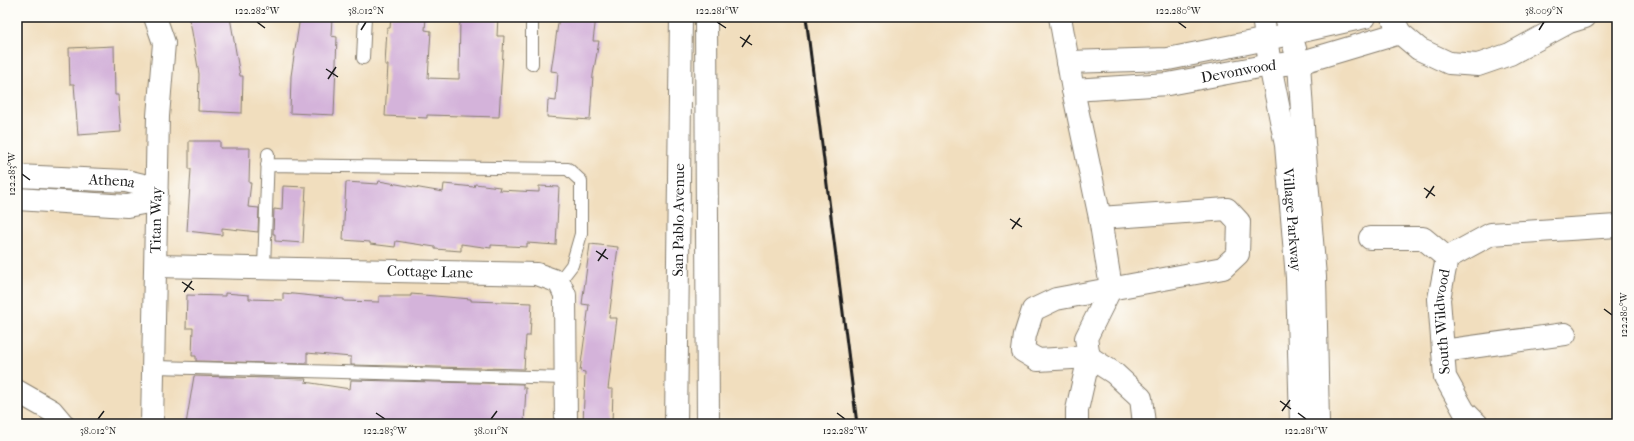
<svg xmlns="http://www.w3.org/2000/svg" width="1634" height="441" viewBox="0 0 1634 441" font-family="'IM FELL French Canon',serif">
  <style>
    .building { fill: #d4b3da }
    .lines { fill: none; stroke-linecap: round; stroke-linejoin: round }
    .lane-casing { stroke: #867d6d; stroke-width: 14 }
    .street-casing { stroke: #867d6d; stroke-width: 24 }
    .secondary-casing { stroke: #867d6d; stroke-width: 24 }
    .primary-casing { stroke: #867d6d; stroke-width: 24 }
    .lane { stroke: #fff; stroke-width: 12 }
    .street { stroke: #fff; stroke-width: 22 }
    .secondary { stroke: #fff; stroke-width: 22 }
    .primary { stroke: #fff; stroke-width: 22 }
    .rail { stroke: #1c1c1c; stroke-width: 3 }
    .ticks { fill: none; stroke: #1c1c1c; stroke-width: 1.5 }
    .labels { text-anchor: middle; dominant-baseline: central; stroke-width: 3.5; stroke-linejoin: round; paint-order: stroke }
    .street-label { font-size: 15px; fill: #1c1c1c; stroke: #fdfcf7 }
    .neatline { fill: none; stroke: #1c1c1c; stroke-width: 1.5 }
    .ticks-label { font-size: 10px; text-anchor: middle; fill: #1c1c1c }
  </style>
  <rect width="100%" height="100%" fill="#fdfcf7"/>
  <filter id="ink" filterUnits="userSpaceOnUse"><feTurbulence type="fractalNoise" baseFrequency=".025" numOctaves="2"/><feDisplacementMap in="SourceGraphic" scale="8" xChannelSelector="R" yChannelSelector="G"/><feConvolveMatrix kernelMatrix="1 2 1 2 8 2 1 2 1" color-interpolation-filters="sRGB"/></filter>
  <filter id="wash" filterUnits="userSpaceOnUse"><feTurbulence type="fractalNoise" baseFrequency=".012" numOctaves="4" result="noise"/><feDisplacementMap in="SourceGraphic" scale="16" xChannelSelector="R" yChannelSelector="G"/><feGaussianBlur stdDeviation="0.9" result="paint"/><feColorMatrix in="noise" values="0 0 0 0 0 0 0 0 0 0 0 0 0 0 0 0 0 1.4 0 .05"/><feComposite in="paint" operator="in"/></filter>
  <g filter="url(#wash)">
    <rect width="100%" height="100%" fill="#f1debe"/>
    <g id="blocks">
      <path class="building" d="M 188,17 L 230,17 L 240,76 L 243,76 L 242,113 L 198,111 L 199,74 L 191,26 Z
        M 300,17 L 332,17 L 331,36 L 337,37 L 334,115 L 290,113 L 291,76 Z
        M 391,17 L 426,17 L 425,30 L 431,31 L 428,78 L 459,79 L 460,17 L 498,17 L 497,36 L 504,36 L 499,117 L 427,115 L 427,118 L 385,116 L 388,65 L 385,65 L 387,28 L 390,28 Z
        M 559,17 L 596,17 L 593,41 L 599,41 L 593,75 L 590,120 L 547,117 L 548,100 L 556,101 L 558,72 L 551,71 Z
        M 114,46 L 115,95 L 118,95 L 121,132 L 78,135 L 74,84 L 70,84 L 69,48 Z
        M 189,141 L 220,141 L 220,148 L 250,148 L 249,183 L 251,183 L 248,207 L 259,208 L 258,232 L 222,228 L 222,235 L 187,231 L 191,169 L 189,169 Z
        M 379,181 L 443,192 L 444,184 L 474,187 L 475,184 L 500,187 L 499,190 L 539,192 L 539,186 L 559,187 L 556,245 L 527,243 L 527,247 L 491,245 L 491,248 L 461,244 L 461,251 L 435,249 L 435,247 L 396,241 L 395,247 L 370,244 L 370,242 L 343,240 L 346,182 L 378,184 Z
        M 283,186 L 306,187 L 303,243 L 275,241 L 275,234 L 273,234 L 274,209 L 282,210 Z
        M 590,244 L 618,247 L 609,318 L 617,318 L 608,389 L 613,389 L 612,424 L 583,424 L 585,372 L 580,371 L 589,305 L 582,304 Z
        M 225,293 L 249,295 L 249,299 L 283,300 L 283,293 L 344,299 L 344,301 L 379,302 L 379,296 L 411,296 L 411,294 L 471,299 L 471,301 L 532,303 L 530,336 L 526,336 L 524,369 L 351,365 L 351,357 L 307,353 L 307,364 L 196,361 L 196,356 L 192,356 L 193,328 L 186,328 L 187,295 L 225,296 Z
        M 194,376 L 306,379 L 305,382 L 350,389 L 351,380 L 523,384 L 523,388 L 526,388 L 524,424 L 186,424 Z"/>
    </g>
  </g>
  <g filter="url(#ink)">
    <use href="#blocks" fill-opacity="0" stroke="#867d6d" stroke-width="1"/>
    <g class="lines">
      <defs>
        <path id="lane" d="M 363,58 L 365,17
          M 532,64 L 532,17
          M 267,165 L 568,169 L 581,181 L 581,234 L 572,265 L 559,282
          M 264,267 L 268,154
          M 154,367 L 565,378"/>
        <g id="street">
          <path d="M 1060,17 L 1073,90 L 1100,218 L 1111,288 L 1086,338 L 1089,357 L 1077,410 L 1077,424"/>
          <path d="M 1392,17 L 1400,33 L 1419,49 L 1449,63 L 1478,65 L 1510,54 L 1569,22 L 1585,17"/>
          <path d="M 1068,62 L 1168,59 L 1267,39 L 1365,17"/>
          <path id="s1" d="M 1073,90 L 1168,84 L 1270,65 L 1299,63 L 1400,33"/>
          <path id="s2" d="M 17,176 L 126,181 L 143,185 L 157,193 L 143,203 L 127,206 L 17,199"/>
          <path d="M 1100,218 L 1227,209 L 1239,222 L 1238,254 L 1223,268 L 1056,299 L 1033,310 L 1025,335 L 1023,351 L 1038,360 L 1089,357 L 1114,373 L 1141,398 L 1144,424"/>
          <path d="M 1370,238 L 1423,238 L 1447,258"/>
          <path id="s3" d="M 156,266 L 537,274 L 559,282 L 565,295 L 566,424"/>
          <path d="M 1443,351 L 1565,334"/>
          <path d="M 17,391 L 52,411 L 63,424"/>
          <path id="s4" d="M 152,424 L 158,116 L 164,43 L 155,17"/>
          <path id="s5" d="M 1477,424 L 1464,411 L 1445,377 L 1439,299 L 1447,258 L 1491,234 L 1617,226"/>
        </g>
        <g id="secondary">
          <path id="s6" d="M 1263,17 L 1270,65 L 1286,145 L 1297,278 L 1301,424"/>
          <path d="M 1286,17 L 1299,63 L 1304,143 L 1315,277 L 1318,424"/>
        </g>
        <g id="primary">
          <path d="M 706,17 L 708,424"/>
          <path id="s7" d="M 676,424 L 681,17"/>
        </g>
      </defs>
      <use href="#lane" class="lane-casing"/>
      <use href="#street" class="street-casing"/>
      <use href="#secondary" class="secondary-casing"/>
      <use href="#primary" class="primary-casing"/>
      <use href="#lane" class="lane"/>
      <use href="#street" class="street"/>
      <use href="#secondary" class="secondary"/>
      <use href="#primary" class="primary"/>
      <path class="rail" d="M 806,17 L 857,424"/>
    </g>
  </g>
  <path class="ticks" d="M 257,22 L 265,28M 717,22 L 726,28M 1178,22 L 1186,28M 361,30 L 366,22M 1539,30 L 1544,22M 740,37 L 752,45M 742,47 L 750,35M 326,69 L 338,77M 328,79 L 336,67M 22,174 L 30,180M 1424,188 L 1435,196M 1426,198 L 1434,186M 1010,219 L 1022,227M 1012,229 L 1020,218M 596,251 L 608,259M 598,261 L 606,249M 182,282 L 194,290M 184,292 L 192,281M 1604,309 L 1612,315M 1280,401 L 1291,409M 1282,411 L 1290,400M 376,413 L 385,419M 837,413 L 845,419M 1298,413 L 1306,419M 98,419 L 104,411M 491,419 L 497,411"/>
  <g class="labels">
    <g class="street-label">
      <text stroke="none"><textPath href="#s1" startOffset="167">Devonwood</textPath></text>
      <text stroke="none"><textPath href="#s2" startOffset="95">Athena</textPath></text>
      <text stroke="none"><textPath href="#s6" startOffset="205">Village Parkway</textPath></text>
      <text stroke="none"><textPath href="#s4" startOffset="204">Titan Way</textPath></text>
      <text stroke="none"><textPath href="#s7" startOffset="204">San Pablo Avenue</textPath></text>
      <text stroke="none"><textPath href="#s3" startOffset="274">Cottage Lane</textPath></text>
      <text stroke="none"><textPath href="#s5" startOffset="113">South Wildwood</textPath></text>
    </g>
  </g>
  <rect width="1634" height="441" fill="none" stroke="#fdfcf7" stroke-width="44"/>
  <rect x="22" y="22" width="1590" height="397" class="neatline"/>
  <g class="ticks-label">
    <text x="257" y="14">122.282°W</text>
    <text x="366" y="14">38.012°N</text>
    <text x="717" y="14">122.281°W</text>
    <text x="1178" y="14">122.280°W</text>
    <text x="1544" y="14">38.009°N</text>
    <text transform="translate(11 174) rotate(-90)" y="4">122.283°W</text>
    <text transform="translate(1623 315) rotate(-90)" y="4">122.280°W</text>
    <text x="98" y="434">38.012°N</text>
    <text x="385" y="434">122.283°W</text>
    <text x="491" y="434">38.011°N</text>
    <text x="845" y="434">122.282°W</text>
    <text x="1306" y="434">122.281°W</text>
  </g>
</svg>
